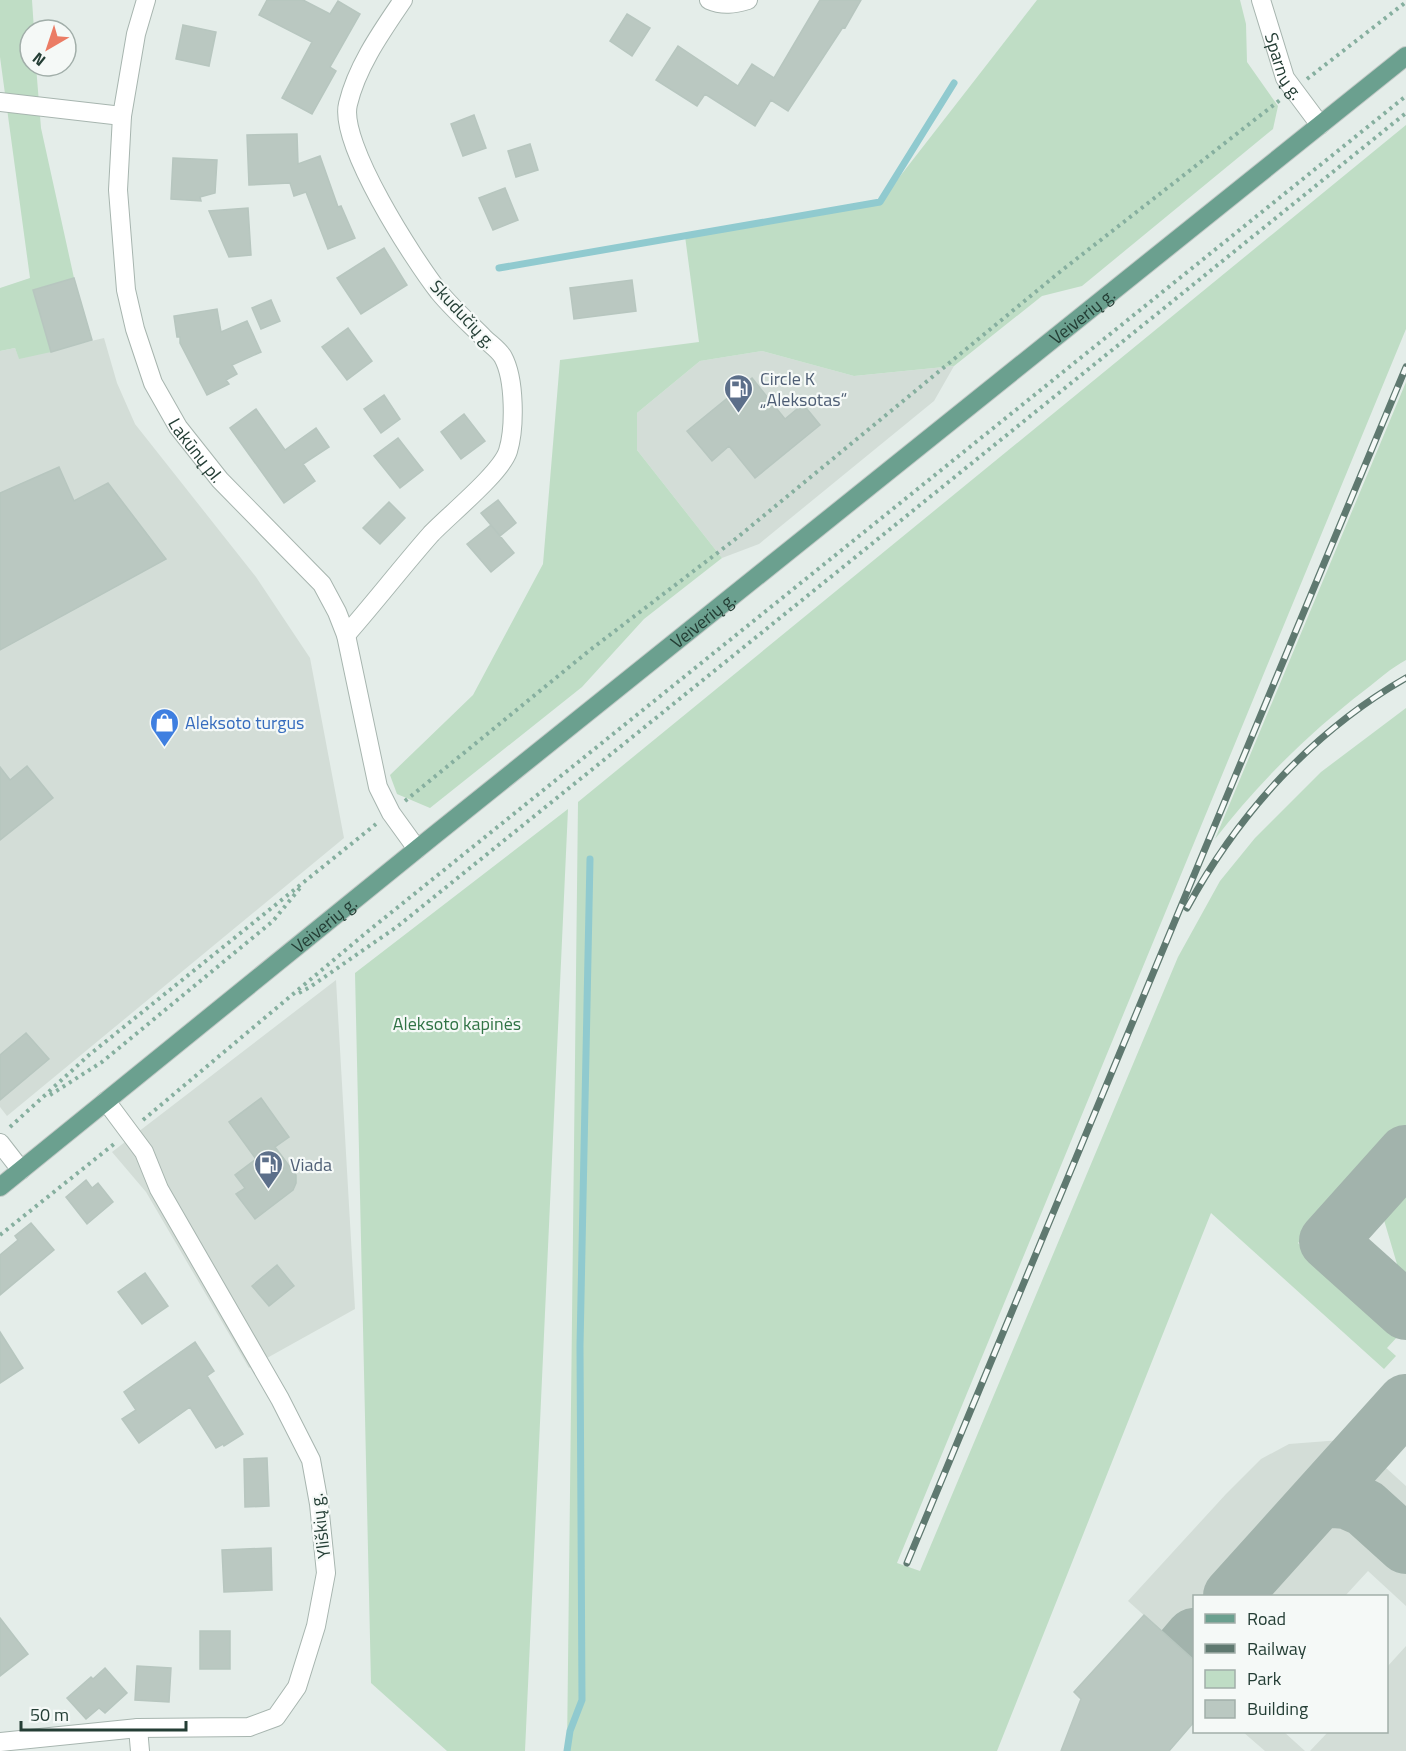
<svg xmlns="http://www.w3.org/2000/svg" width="1406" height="1751" viewBox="0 0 1406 1751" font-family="'Titillium Web',sans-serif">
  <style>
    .built { fill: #d3ddd7 }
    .green { fill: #bfddc5 }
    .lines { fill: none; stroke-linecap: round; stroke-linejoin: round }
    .stream { stroke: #90cacf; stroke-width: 7 }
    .taxiway { stroke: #a2b3ac; stroke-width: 58 }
    .building { fill: #bac8c1; stroke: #b7c6bf; stroke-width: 1.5 }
    .minor-casing { stroke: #a7b5af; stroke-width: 20 }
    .major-casing { stroke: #c2c9c6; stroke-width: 20 }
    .path { stroke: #86af9f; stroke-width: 4; stroke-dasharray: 3 4.5; stroke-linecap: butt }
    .minor { stroke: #fff; stroke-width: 18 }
    .major { stroke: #6ba08f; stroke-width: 18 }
    .rail-casing { stroke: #5f7970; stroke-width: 7 }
    .rail { stroke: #f5f9f7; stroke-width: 4.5; stroke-dasharray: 14; stroke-linecap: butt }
    .labels { text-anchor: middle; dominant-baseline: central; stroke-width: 4.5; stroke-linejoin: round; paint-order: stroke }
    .street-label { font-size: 18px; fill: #243e35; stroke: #f5f9f7 }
    .service-label { font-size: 18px; fill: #4e5e75; stroke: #f5f9f7; text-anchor: start }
    .shop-label { font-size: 18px; fill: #366cbe; stroke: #f5f9f7; text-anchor: start }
    .park-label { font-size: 18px; fill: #307345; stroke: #f5f9f7 }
  </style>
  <rect width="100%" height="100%" fill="#e4ede9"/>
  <path class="built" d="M 104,338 L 117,383 L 135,424 L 256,577 L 310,658 L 344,838 L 7,1116 L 0,1107 L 0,351 L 15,348 L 19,358 Z
    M 762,351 L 854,376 L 954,366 L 934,401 L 759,544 L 722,558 L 637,450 L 637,413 L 700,361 Z
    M 336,980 L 355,1309 L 249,1368 L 146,1192 L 112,1152 Z
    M 1341,1440 L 1365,1449 L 1406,1486 L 1406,1606 L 1368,1571 L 1345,1596 L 1194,1596 L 1194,1660 L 1128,1601 L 1226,1494 L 1261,1459 L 1289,1444 Z
    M 1406,1646 L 1406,1751 L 1310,1751 L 1328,1732 L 1386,1732 L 1387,1667 Z
    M 1243,1732 L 1284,1732 L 1305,1751 L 1265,1751 Z"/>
  <path class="green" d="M 0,0 L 32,0 L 34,30 L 30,30 L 30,66 L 36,66 L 41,128 L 74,278 L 33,290 L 51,352 L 19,359 L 15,348 L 0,351 L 0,288 L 30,278 L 0,57 Z
    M 1037,0 L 1240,0 L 1246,24 L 1247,62 L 1278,106 L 1273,129 L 1082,286 L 1042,296 L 954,366 L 854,376 L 762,351 L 700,361 L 637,413 L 637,450 L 722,558 L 644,619 L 582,687 L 430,808 L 397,794 L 390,775 L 473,695 L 543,564 L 560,360 L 699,342 L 685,236 L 880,202 Z
    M 1406,125 L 1406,329 L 897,1563 L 920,1571 L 1178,957 L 1220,881 L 1255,838 L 1321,772 L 1406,708 L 1406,1125 L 1298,1243 L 1399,1335 L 1387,1348 L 1396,1356 L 1384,1369 L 1211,1213 L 997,1751 L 567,1751 L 578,802 Z
    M 1406,382 L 1406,660 C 1391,668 1378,680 1365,690 C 1309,733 1258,783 1215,839 Z
    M 568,809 L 525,1751 L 447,1751 L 371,1683 L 355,973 Z
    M 1406,1183 L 1406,1284 L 1402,1281 L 1381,1210 Z"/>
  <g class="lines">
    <path class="stream" d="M 499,268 L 880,202 L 954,83
      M 567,1751 L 570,1731 L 582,1700 L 580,1346 L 590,859"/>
    <path class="taxiway" d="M 1406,1154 L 1328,1241 L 1406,1311
      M 1321,1498 L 1347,1500 L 1365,1508 L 1406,1545
      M 1232,1596 L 1406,1403
      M 1183,1650 L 1194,1637"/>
  </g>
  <path class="building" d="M 267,0 L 303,0 L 330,14 L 338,1 L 360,14 L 330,67 L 336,71 L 312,114 L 282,98 L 312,42 L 259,15 Z
    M 820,0 L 861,0 L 845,28 L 843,27 L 788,111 L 771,100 L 755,126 L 705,94 L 697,106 L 656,80 L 678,46 L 738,86 L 752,64 L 774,78 Z
    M 627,14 L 650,28 L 632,56 L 610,41 Z
    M 183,25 L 216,32 L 209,66 L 176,59 Z
    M 474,115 L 486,148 L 463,156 L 451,124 Z
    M 297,134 L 298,164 L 320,156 L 338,207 L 341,206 L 355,238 L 328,249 L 306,192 L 294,196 L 290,183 L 249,185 L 247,135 Z
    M 530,144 L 538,170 L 516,177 L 508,151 Z
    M 173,158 L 217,160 L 215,193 L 200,197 L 201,201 L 171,199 Z
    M 505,188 L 518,220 L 493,230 L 479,198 Z
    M 248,208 L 251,255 L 229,257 L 209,211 Z
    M 384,248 L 407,285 L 361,314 L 337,278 Z
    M 74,278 L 92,340 L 51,352 L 33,290 Z
    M 632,280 L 636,311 L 574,319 L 570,288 Z
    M 271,300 L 280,321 L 261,329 L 252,308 Z
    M 217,309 L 221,332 L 247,321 L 261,352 L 232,365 L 237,374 L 226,380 L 229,384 L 207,395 L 180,343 L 180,337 L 177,337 L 174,316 Z
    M 348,328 L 372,361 L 347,380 L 322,347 Z
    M 752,378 L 785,419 L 803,404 L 820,425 L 755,478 L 729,446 L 712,461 L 687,431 Z
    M 384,395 L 400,419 L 381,433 L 364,409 Z
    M 256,409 L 285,450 L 316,428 L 329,447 L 303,464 L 315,481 L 284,503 L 230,428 Z
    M 464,414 L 485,441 L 461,459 L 441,432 Z
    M 398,438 L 423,470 L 400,488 L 374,456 Z
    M 59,467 L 74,501 L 108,483 L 166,559 L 0,650 L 0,493 Z
    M 498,500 L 516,523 L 500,536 L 481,513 Z
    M 389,502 L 405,518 L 380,544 L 363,528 Z
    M 491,525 L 514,553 L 491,572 L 467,544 Z
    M 27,766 L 53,798 L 0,840 L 0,767 L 10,780 Z
    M 26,1033 L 49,1059 L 0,1100 L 0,1055 Z
    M 261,1098 L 289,1137 L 275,1147 L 296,1175 L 296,1183 L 293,1190 L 255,1219 L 236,1194 L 245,1188 L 235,1175 L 256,1159 L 229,1122 Z
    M 86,1180 L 92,1188 L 98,1183 L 113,1202 L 87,1224 L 66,1197 Z
    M 31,1223 L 54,1250 L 0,1295 L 0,1255 L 18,1240 L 15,1236 Z
    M 277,1265 L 294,1286 L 269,1306 L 252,1286 Z
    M 145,1273 L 168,1306 L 142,1324 L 118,1292 Z
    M 0,1332 L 23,1368 L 0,1383 Z
    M 195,1342 L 214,1371 L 207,1376 L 243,1434 L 224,1446 L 223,1444 L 216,1448 L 190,1407 L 139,1443 L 122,1419 L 136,1410 L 124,1392 Z
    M 267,1458 L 269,1506 L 245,1507 L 244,1459 Z
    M 271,1548 L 272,1590 L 224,1592 L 222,1550 Z
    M 1144,1615 L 1194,1660 L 1194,1722 L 1169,1751 L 1061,1751 L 1081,1699 L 1074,1692 Z
    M 0,1618 L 28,1654 L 0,1676 Z
    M 200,1631 L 230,1631 L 230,1669 L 200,1669 Z
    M 137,1666 L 171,1668 L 169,1702 L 135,1700 Z
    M 105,1668 L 127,1693 L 105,1713 L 99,1708 L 86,1719 L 67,1698 L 91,1677 L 93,1679 Z"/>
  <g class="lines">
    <defs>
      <g id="minor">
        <path id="s1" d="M 146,0 L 136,34 L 122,116 L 118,190 L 126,290 L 135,329 L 153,383 L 178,427 L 220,480 L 322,584 L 337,612 L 346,635 L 378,787 L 391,813 L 417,849"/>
        <path d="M 709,0 C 723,6 734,4 748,0"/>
        <path id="s2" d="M 1261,0 L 1285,78 L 1320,125"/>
        <path d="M 0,102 L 122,116"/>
        <path d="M 346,635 C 375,602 402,567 431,534 C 449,515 501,473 508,451 C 515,428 515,379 503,357 C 499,350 490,344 484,338 C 469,323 453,309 439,292 C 414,260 338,143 348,104 C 357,66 382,31 403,0"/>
        <path d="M 0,1143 L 21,1170"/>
        <path d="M 138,1728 L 140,1751"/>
        <path d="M 0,1742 L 138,1728 L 249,1727 L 276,1717 L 297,1687 L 316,1626 L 326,1573 L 319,1504 L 311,1460 L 280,1399 L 159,1189 L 144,1152 L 106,1101"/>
      </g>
      <g id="major">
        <path id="s3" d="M 0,1187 L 432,837 L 1406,56"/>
      </g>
    </defs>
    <use href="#minor" class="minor-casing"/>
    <use href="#major" class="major-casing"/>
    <path class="path" d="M 1307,79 L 1406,2
      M 405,801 L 590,650 L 733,541 L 1061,271 L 1280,100
      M 299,993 L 310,987 L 398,926 L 1406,113
      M 50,1095 L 102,1062 L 273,921 L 300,888
      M 143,1120 L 367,932 L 1406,96
      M 10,1127 L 89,1055 L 376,824
      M 0,1235 L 114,1144"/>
    <use href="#minor" class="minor"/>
    <use href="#major" class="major"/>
    <defs>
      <path id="rail" d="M 1187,908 C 1238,814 1313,731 1406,678
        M 907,1563 L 1406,367"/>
    </defs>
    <use href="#rail" class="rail-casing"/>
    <use href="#rail" class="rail"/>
  </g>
  <defs>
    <symbol id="fuel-pin" viewBox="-11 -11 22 30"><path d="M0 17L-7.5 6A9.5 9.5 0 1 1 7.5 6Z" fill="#5c6f8a" stroke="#f5f9f7"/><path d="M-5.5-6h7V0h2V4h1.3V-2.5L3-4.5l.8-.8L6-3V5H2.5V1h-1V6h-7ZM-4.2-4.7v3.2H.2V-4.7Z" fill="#fff"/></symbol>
    <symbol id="shop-pin" viewBox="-11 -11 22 30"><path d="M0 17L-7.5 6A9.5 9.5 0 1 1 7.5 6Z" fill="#3f7fe0" stroke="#f5f9f7"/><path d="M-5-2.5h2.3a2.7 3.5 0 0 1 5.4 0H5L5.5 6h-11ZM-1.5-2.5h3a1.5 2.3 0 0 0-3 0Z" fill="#fff"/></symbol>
  </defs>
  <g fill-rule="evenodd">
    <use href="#fuel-pin" x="722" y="372" width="33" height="45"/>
    <use href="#shop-pin" x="148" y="706" width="33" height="45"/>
    <use href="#fuel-pin" x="252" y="1148" width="33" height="45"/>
  </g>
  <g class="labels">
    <g class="street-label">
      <text stroke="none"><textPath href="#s2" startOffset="70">Sparnų g.</textPath></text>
      <text transform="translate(463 314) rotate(47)">Skudučių g.</text>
      <text stroke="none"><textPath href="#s3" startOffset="1389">Veiverių g.</textPath></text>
      <text stroke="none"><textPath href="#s1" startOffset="470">Lakūnų pl.</textPath></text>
      <text stroke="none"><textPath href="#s3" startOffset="903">Veiverių g.</textPath></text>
      <text stroke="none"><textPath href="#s3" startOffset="417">Veiverių g.</textPath></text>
      <text transform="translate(320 1526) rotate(-97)">Yliškių g.</text>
    </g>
    <g class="service-label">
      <text x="760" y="378">Circle K<tspan x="760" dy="21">„Aleksotas“</tspan></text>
      <text x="290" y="1164">Viada</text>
    </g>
    <g class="shop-label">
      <text x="185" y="722">Aleksoto turgus</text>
    </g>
    <g class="park-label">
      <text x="457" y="1023">Aleksoto kapinės</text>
    </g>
  </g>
  <rect x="1193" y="1595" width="195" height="138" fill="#f5f9f7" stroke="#a1aea9" stroke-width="1.5"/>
  <rect x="1205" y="1614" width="30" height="9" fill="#6ba08f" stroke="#a1aea9" stroke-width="1.5"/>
  <text x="1247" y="1625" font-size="18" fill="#243e35">Road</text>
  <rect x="1205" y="1644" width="30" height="9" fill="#5f7970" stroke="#a1aea9" stroke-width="1.5"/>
  <text x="1247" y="1655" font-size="18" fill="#243e35">Railway</text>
  <rect x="1205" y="1670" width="30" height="18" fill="#bfddc5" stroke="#a1aea9" stroke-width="1.5"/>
  <text x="1247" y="1685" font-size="18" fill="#243e35">Park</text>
  <rect x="1205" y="1700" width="30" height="18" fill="#bac8c1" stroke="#a1aea9" stroke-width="1.5"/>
  <text x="1247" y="1715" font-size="18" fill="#243e35">Building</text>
  <g transform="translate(48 48) rotate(219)"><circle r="28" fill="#f5f9f7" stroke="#a1aea9" stroke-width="1.5"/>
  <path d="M0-4.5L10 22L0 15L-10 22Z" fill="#eb7c65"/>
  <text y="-9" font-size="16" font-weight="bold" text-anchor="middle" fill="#243e35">N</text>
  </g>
  <path d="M21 1721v9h165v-9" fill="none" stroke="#243e35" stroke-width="3"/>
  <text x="30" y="1721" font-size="18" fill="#243e35" stroke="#f5f9f7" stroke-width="4.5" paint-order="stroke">50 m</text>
</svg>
